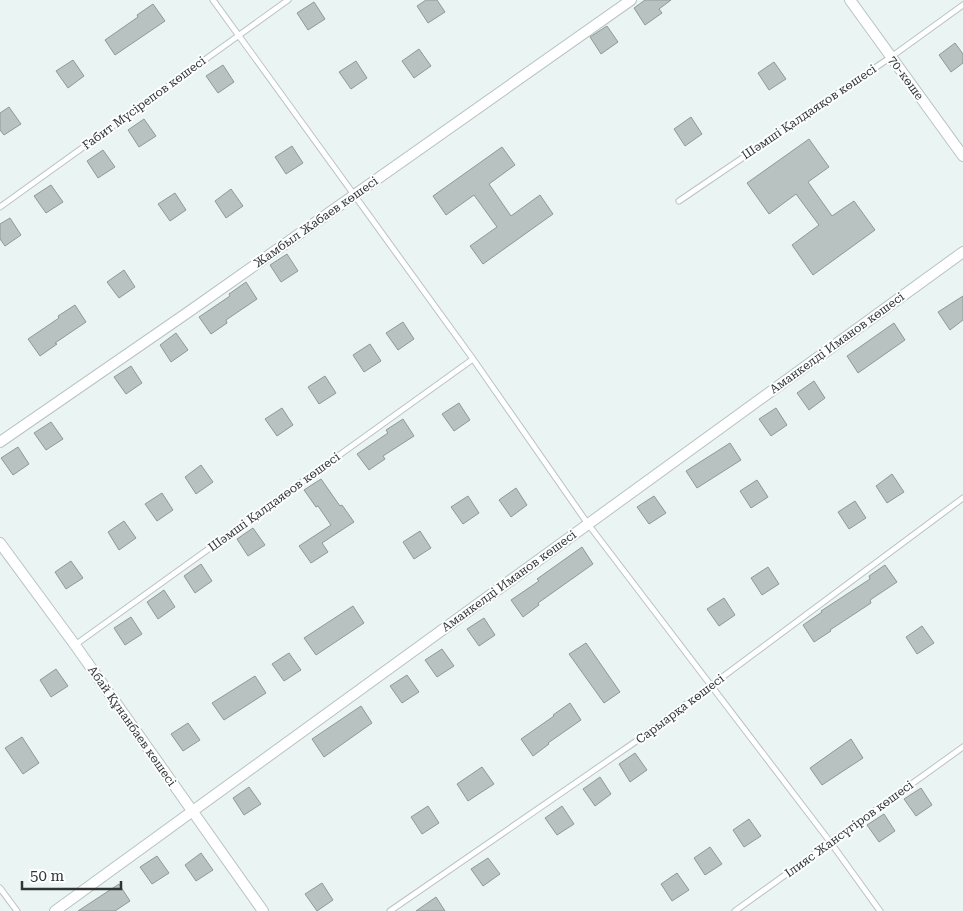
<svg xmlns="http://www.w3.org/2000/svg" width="963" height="911" viewBox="0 0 963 911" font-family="'Roboto Serif',serif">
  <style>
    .building { fill: #b8c2c0; stroke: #909998 }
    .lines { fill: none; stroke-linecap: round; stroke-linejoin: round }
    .service-casing { stroke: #b9c3c2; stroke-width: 7 }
    .minor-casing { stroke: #b9c3c2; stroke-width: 12 }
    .service { stroke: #fff; stroke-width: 5 }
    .minor { stroke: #fff; stroke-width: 10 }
    .labels { text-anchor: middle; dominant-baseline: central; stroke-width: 4; stroke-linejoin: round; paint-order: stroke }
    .street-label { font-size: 12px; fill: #303433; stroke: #fdffff }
  </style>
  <rect width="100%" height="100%" fill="#eaf4f2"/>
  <path class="building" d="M 426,0 L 437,0 L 445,12 L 428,23 L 417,6 Z
    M 645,0 L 671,0 L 659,9 L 662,13 L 645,25 L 634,8 Z
    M 314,2 L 325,19 L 308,30 L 297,13 Z
    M 153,4 L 165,21 L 115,55 L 105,40 L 138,17 L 137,15 Z
    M 607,26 L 618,42 L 601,54 L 590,37 Z
    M 955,43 L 963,54 L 963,63 L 951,72 L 939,55 Z
    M 419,49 L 431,66 L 414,78 L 402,61 Z
    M 73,60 L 84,76 L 68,88 L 56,71 Z
    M 356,61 L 367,78 L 351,89 L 339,72 Z
    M 774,62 L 786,79 L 769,90 L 758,73 Z
    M 223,65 L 234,82 L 218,93 L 206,76 Z
    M 9,107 L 21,124 L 4,135 L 0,130 L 0,113 Z
    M 691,117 L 702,134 L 685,146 L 674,129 Z
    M 144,119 L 156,136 L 139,147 L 128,130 Z
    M 809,139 L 829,167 L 808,182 L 832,216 L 854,201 L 875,230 L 813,275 L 792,245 L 819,225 L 796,194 L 769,214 L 747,183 Z
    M 292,146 L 303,163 L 286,174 L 275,157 Z
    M 502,147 L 515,165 L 489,184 L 511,216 L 540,195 L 553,214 L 483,264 L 470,246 L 497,227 L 474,195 L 446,215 L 433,196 Z
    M 103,150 L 115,167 L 98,178 L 87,161 Z
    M 51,185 L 63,202 L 46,213 L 34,196 Z
    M 231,189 L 243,206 L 226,218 L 215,201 Z
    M 175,193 L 186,210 L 170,221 L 158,204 Z
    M 10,218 L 21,235 L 5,246 L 0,239 L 0,224 Z
    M 287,254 L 298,271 L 281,282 L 270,265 Z
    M 124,270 L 135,287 L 119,298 L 107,282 Z
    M 246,282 L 257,299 L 226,320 L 227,323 L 211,334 L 199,317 L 230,296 L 229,294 Z
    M 963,296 L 963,320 L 950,330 L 938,312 Z
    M 75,305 L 86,322 L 55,343 L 57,344 L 40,356 L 28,339 L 59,318 L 58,316 Z
    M 403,322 L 414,339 L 398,350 L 386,333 Z
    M 894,323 L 905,340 L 858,373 L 847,356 Z
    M 176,333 L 188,350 L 171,362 L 160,345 Z
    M 370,344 L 381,361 L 364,372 L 353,355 Z
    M 131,366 L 142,383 L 126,394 L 114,377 Z
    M 325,376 L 336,393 L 319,404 L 308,387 Z
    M 814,381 L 825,398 L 809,410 L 797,393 Z
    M 459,403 L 470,420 L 454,431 L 442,414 Z
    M 282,408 L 293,425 L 277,436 L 265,419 Z
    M 776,408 L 787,425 L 771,436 L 759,419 Z
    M 403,419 L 414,436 L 383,456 L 385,459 L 369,470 L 357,454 L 388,433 L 386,430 Z
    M 51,422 L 63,439 L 46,450 L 34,433 Z
    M 730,443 L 741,460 L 697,488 L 686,471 Z
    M 18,447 L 29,464 L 13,475 L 1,458 Z
    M 201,465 L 213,482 L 196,494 L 185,477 Z
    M 892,474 L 904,492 L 887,503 L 876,486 Z
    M 321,479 L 340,506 L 342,505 L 354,522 L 322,543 L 328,552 L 311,563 L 299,546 L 331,525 L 318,506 L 316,507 L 304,490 Z
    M 757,480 L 768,497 L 751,508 L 740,491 Z
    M 516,488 L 527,505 L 511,517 L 499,500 Z
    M 162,493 L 173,510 L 157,521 L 145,504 Z
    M 468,496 L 479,513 L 463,524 L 451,507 Z
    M 654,496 L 666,513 L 649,524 L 637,507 Z
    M 855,501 L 866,518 L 849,529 L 838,512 Z
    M 124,521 L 136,538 L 119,550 L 108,532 Z
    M 253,528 L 265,545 L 248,556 L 237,539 Z
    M 420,531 L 431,548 L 414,559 L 403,542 Z
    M 582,547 L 593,564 L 538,603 L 539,605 L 523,617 L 511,600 L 539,581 L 537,579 Z
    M 71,561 L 83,578 L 66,589 L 55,572 Z
    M 201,564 L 212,581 L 195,593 L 184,576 Z
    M 885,565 L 897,582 L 870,600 L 871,603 L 830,630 L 831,631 L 814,642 L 803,625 L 822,612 L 821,611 L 870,579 L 869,576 Z
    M 768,567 L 779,584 L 762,595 L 751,578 Z
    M 164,590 L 175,607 L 158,619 L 147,602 Z
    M 724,598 L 735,615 L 719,626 L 707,609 Z
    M 353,606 L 364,623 L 316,655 L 304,638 Z
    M 131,617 L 142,634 L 125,645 L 114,628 Z
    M 484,618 L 495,635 L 479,646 L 467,629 Z
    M 922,626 L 934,643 L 917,654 L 906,637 Z
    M 586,643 L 620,692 L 604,703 L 569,654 Z
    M 442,649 L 454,666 L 437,677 L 425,660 Z
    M 289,653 L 301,670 L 284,681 L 272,664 Z
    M 56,669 L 68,686 L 51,697 L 40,680 Z
    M 407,675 L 419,692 L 402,703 L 390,686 Z
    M 255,676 L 266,693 L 224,720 L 212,703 Z
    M 570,703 L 581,720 L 548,743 L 549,744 L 533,756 L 521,739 L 554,716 L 553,715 Z
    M 361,706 L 372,723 L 324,757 L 312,739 Z
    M 188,723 L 200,740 L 183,751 L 171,734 Z
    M 22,737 L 39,763 L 23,774 L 5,748 Z
    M 851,739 L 863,758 L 822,785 L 810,768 Z
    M 635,753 L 647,770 L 630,782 L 619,764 Z
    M 482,767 L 494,784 L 468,801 L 457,784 Z
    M 600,777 L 611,794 L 595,806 L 583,789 Z
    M 249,787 L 261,804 L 244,815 L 233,798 Z
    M 921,788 L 932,805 L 916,816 L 904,799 Z
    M 428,806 L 439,823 L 422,834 L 411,817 Z
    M 562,806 L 574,824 L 557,835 L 545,818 Z
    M 884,814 L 895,831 L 879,842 L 867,825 Z
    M 749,819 L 761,836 L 744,847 L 733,830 Z
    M 710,847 L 722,864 L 705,875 L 694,858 Z
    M 201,853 L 213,870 L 196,881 L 185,865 Z
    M 157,856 L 169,873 L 152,884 L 140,867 Z
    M 488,858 L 500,874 L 483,886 L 471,869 Z
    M 677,873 L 689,890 L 672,901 L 661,884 Z
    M 322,883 L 333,900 L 317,911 L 305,894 Z
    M 119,884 L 130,901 L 115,911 L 78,911 Z
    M 436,897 L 445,911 L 416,911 Z"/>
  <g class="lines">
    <defs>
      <path id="service" d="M 213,0 L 473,359 L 588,524 L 831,843 L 880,911
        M 679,201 L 891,57 L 963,5
        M 0,207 L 288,0
        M 75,645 L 473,359
        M 0,888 L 17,911
        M 390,911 L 635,742 L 963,498
        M 735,911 L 963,747"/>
      <path id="minor" d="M 850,0 L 963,156
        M 0,442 L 187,313 L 631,0
        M 0,543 L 75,645 L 263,911
        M 55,911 L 963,252"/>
    </defs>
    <use href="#service" class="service-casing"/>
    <use href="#minor" class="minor-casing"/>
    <use href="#service" class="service"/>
    <use href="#minor" class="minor"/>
  </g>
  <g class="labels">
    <g class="street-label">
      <text transform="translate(906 78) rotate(54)">70-көше</text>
      <text transform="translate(144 103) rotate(-36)">Ғабит Мүсірепов көшесі</text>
      <text transform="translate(809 112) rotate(-34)">Шәмші Қалдаяқов көшесі</text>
      <text transform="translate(316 222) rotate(-35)">Жамбыл Жабаев көшесі</text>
      <text transform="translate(837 343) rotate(-36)">Аманкелді Иманов көшесі</text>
      <text transform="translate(274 502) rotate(-36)">Шәмші Қалдаяөов көшесі</text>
      <text transform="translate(509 581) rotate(-36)">Аманкелді Иманов көшесі</text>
      <text transform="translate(680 709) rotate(-37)">Сарыарқа көшесі</text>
      <text transform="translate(132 726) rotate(55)">Абай Құнанбаев көшесі</text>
      <text transform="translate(849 829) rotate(-36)">Ілияс Жансүгіров көшесі</text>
    </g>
  </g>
  <path d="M22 881v8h99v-8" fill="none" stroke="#303433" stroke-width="2.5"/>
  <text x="30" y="881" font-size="15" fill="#303433" stroke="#fdffff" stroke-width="4" paint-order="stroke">50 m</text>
</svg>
